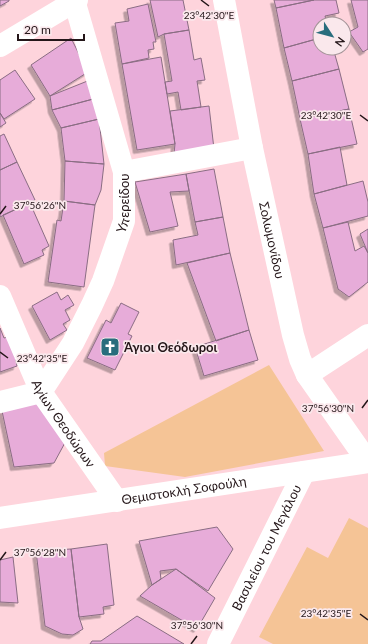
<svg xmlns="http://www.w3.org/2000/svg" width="368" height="644" viewBox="0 0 368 644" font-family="Lato,sans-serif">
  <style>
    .green { fill: #f5c496 }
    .building { fill: #e7acd9; stroke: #8a6d83; filter: url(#shadow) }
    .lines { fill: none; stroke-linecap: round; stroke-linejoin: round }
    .minor { stroke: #fff; stroke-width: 22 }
    .ticks { fill: none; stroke: #241619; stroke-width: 1.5 }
    .labels { text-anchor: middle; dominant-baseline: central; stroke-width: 3.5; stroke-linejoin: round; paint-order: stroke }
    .street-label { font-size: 13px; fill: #241619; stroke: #fae8ec }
    .poi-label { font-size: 13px; font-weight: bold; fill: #241619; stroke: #fae8ec; text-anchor: start }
    .ticks-label { font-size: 10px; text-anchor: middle; fill: #241619; stroke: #fae8ec; stroke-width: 3.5; stroke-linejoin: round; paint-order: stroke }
  </style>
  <defs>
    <filter id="shadow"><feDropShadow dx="-3.5" dy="3.5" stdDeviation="0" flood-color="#0004"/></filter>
  </defs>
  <rect width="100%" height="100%" fill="#fed4dc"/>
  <path class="green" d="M 269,365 L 324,451 L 185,477 L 105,466 L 104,453 Z
    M 349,518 L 368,528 L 368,644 L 273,644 L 259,637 L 307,547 L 328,558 Z"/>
  <path class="building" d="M 0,0 L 9,0 L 9,1 L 0,6 Z
    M 150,0 L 183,0 L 189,30 L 164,34 L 158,37 Z
    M 274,0 L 314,0 L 276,8 Z
    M 314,0 L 336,0 L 339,13 L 325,16 L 327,24 L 320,24 L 320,38 L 284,48 L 276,8 Z
    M 351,0 L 368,0 L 368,49 L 363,52 L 349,32 L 358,27 Z
    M 148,4 L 156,42 L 153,42 L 154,49 L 148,50 L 149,58 L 122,64 L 115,23 L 129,21 L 127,9 Z
    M 189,30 L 194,60 L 201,58 L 205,80 L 197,81 L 201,107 L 181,110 L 178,92 L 167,94 L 165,82 L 172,81 L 164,34 Z
    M 71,38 L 88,72 L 50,96 L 31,65 Z
    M 320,38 L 320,48 L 333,48 L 339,69 L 292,81 L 284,48 Z
    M 161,57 L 175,144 L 137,150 L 122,64 Z
    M 339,69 L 349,109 L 300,119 L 292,81 Z
    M 15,70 L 35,99 L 4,119 L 0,113 L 0,80 Z
    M 90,80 L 97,98 L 52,110 L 50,96 Z
    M 97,98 L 99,119 L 61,128 L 52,110 Z
    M 209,106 L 214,149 L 174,154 L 175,144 L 170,111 Z
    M 349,109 L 357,144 L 308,154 L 300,119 Z
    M 0,113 L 6,123 L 0,127 Z
    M 99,119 L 104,164 L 65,161 L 61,128 Z
    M 4,134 L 17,162 L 0,170 L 0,136 Z
    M 340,147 L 347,185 L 314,194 L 308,154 Z
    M 65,161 L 104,164 L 101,190 L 95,205 L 64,201 Z
    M 17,162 L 35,200 L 0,217 L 0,170 Z
    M 214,169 L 223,217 L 195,222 L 186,174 Z
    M 186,174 L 189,191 L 170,192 L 178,226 L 150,232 L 135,182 Z
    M 363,181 L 368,202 L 368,216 L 323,228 L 314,194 Z
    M 64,201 L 95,205 L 84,287 L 48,282 L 57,220 L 61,221 Z
    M 30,203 L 49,246 L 42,250 L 44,255 L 24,264 L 3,215 Z
    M 223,217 L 230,253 L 176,265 L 173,240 L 198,235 L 195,222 Z
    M 348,222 L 355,251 L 364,246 L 368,253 L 368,282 L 349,297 L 338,289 L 323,228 Z
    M 368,229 L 368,253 L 360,234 Z
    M 230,253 L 249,330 L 216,341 L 187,263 Z
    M 57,292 L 61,300 L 68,295 L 74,305 L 65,310 L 70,320 L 63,324 L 67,330 L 50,340 L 32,306 Z
    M 121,303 L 139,312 L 128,334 L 132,336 L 115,370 L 87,358 L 106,320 L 111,323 Z
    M 0,328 L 4,338 L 11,336 L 17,366 L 0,372 Z
    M 249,330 L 258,360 L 204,376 L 195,347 Z
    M 40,399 L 67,439 L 54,463 L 14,467 L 2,411 Z
    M 217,527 L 233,549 L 208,591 L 176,569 L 160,571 L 161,579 L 152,585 L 139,541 Z
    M 107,544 L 114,605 L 103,607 L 104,614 L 79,617 L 71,549 Z
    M 71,549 L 79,617 L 83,629 L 73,635 L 62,634 L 45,626 L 36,551 Z
    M 13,557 L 18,603 L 0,602 L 0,560 Z
    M 176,569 L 215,598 L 197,629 L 140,596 L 152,585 Z
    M 137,616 L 184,644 L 90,644 L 92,641 L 101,641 Z"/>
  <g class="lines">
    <g class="minor">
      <path id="s1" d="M 224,0 L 252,148 L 293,335 L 300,359 L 307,375 L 368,462"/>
      <path d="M 0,46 L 77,0"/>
      <path d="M 124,172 L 252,148"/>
      <path id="s2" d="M 0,296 L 41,392 L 117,501"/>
      <path d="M 307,375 L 368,335"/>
      <path id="s3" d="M 0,402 L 41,392 L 73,343 L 92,305 L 103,281 L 124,221 L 124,172 L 74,0"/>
      <path id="s4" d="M 0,518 L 368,462"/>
      <path id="s5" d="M 218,644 L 304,472"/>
    </g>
  </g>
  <path class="ticks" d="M 201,0 L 209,6M 360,115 L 368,121M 0,214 L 6,206M 0,352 L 8,358M 362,408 L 368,400M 0,560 L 6,552M 360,614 L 368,620M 191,644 L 197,636"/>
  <defs>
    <symbol id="church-square" viewBox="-11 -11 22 22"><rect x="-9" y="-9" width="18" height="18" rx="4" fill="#286d7d" stroke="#fae8ec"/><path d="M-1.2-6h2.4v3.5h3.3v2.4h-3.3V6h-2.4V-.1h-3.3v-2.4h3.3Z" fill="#fff"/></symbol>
  </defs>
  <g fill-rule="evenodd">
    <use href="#church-square" x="99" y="336" width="22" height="22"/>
  </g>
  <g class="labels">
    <g class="street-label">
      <text stroke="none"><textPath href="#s3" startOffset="251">Υπερείδου</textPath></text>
      <text stroke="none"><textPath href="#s1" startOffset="245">Σολωμονίδου</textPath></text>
      <text stroke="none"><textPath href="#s2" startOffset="143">Αγίων Θεοδώρων</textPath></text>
      <text stroke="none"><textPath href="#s4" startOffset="186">Θεμιστοκλή Σοφούλη</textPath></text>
      <text stroke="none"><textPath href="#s5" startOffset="108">Βασιλείου του Μεγάλου</textPath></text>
    </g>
    <g class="poi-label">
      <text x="124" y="347">Άγιοι Θεόδωροι</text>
    </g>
  </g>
  <g class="ticks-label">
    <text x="209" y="19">23°42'30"E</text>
    <text x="326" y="119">23°42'30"E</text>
    <text x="40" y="209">37°56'26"N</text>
    <text x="42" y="362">23°42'35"E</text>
    <text x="328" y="412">37°56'30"N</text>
    <text x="40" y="556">37°56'28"N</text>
    <text x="326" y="617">23°42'35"E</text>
    <text x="197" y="629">37°56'30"N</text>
  </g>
  <g transform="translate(332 36) rotate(126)"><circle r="19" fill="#fae8ec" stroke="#a49498"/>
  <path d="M0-3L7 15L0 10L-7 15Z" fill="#286d7d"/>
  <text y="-6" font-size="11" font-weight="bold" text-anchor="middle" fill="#241619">N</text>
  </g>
  <path d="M18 34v6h66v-6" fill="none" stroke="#241619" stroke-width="2"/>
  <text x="24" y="34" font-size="12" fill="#241619" stroke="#fae8ec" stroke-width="3" paint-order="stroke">20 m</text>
</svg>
